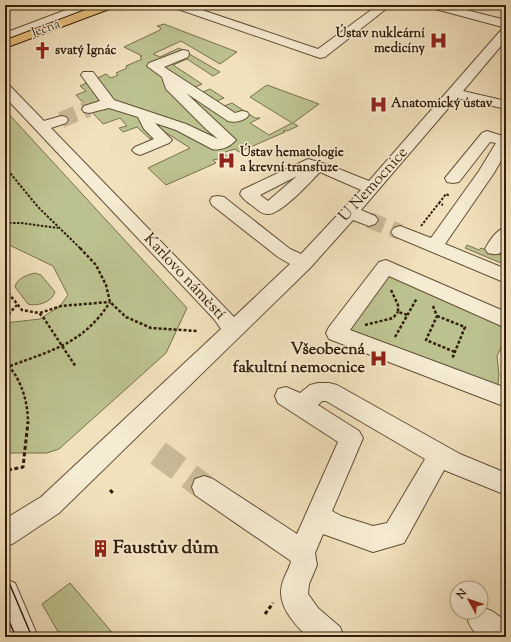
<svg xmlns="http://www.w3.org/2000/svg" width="511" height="642" viewBox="0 0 511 642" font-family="'Sorts Mill Goudy',serif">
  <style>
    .green { fill: #bcc28f; stroke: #78704c }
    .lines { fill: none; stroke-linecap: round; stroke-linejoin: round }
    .minor-tunnel-far2 { stroke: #cbba98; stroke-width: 13; stroke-dasharray: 13 6; stroke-linecap: butt }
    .minor-tunnel-far1 { stroke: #cbba98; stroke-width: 16; stroke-dasharray: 16 8; stroke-linecap: butt }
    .minor-tunnel { stroke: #cbba98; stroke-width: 26; stroke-dasharray: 26 13; stroke-linecap: butt }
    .minor-casing { stroke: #634f36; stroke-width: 2 }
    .major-casing { stroke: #341e09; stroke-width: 2 }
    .path-far2 { stroke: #341e09; stroke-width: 2; stroke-dasharray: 2.5 1.5; stroke-linecap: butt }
    .path-far1 { stroke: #341e09; stroke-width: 2.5; stroke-dasharray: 3 2; stroke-linecap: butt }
    .path { stroke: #341e09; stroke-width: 3; stroke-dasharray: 4 2.5; stroke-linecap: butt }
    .minor { fill: #f6ecd3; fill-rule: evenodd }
    .major { fill: #e8c07e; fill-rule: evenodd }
    .tram-far1 { stroke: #341e09; stroke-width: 1 }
    .tram { stroke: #341e09; stroke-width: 1.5 }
    .labels { text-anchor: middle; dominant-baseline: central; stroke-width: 3; stroke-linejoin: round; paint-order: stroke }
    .far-street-label { font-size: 13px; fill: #341e09; stroke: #f6ecd3 }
    .far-poi-label { font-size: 13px; font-weight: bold; fill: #341e09; stroke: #f6ecd3; text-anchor: start }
    .street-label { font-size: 16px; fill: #341e09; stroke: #f6ecd3 }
    .poi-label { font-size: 16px; font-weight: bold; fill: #341e09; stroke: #f6ecd3; text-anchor: end }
    .near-poi-label { font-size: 19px; font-weight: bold; fill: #341e09; stroke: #f6ecd3; text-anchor: start }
  </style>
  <rect width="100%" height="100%" fill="#f1e1bc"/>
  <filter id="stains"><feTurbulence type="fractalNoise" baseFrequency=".005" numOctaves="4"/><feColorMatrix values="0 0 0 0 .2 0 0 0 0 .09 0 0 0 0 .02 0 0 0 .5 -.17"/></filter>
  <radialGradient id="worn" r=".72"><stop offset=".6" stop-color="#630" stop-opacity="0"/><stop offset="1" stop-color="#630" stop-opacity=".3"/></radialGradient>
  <path class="green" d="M 164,24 L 237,52 L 220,64 L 181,41 L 153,54 L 160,57 L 179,48 L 220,72 L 213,76 L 187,59 L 173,65 L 202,84 L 195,87 L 203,92 L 210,89 L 224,98 L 217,101 L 224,106 L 232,103 L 255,118 L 260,118 L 250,123 L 269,135 L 292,123 L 250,97 L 267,85 L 319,104 L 293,123 L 298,126 L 287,131 L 285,130 L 283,131 L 285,132 L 239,152 L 235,149 L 225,152 L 225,154 L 228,157 L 220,161 L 217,159 L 213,160 L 216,163 L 166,185 L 148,168 L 190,148 L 165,132 L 150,139 L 137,127 L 123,132 L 119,128 L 127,126 L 120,118 L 103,124 L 76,95 L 86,91 L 80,86 L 106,74 L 111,78 L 118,75 L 116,73 L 127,68 L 126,66 L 142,59 L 140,57 L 142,56 L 124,47 L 160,30 L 161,28 L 157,26 Z
    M 5,110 L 187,308 L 166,353 L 59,449 L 47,453 L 5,453 L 5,323 L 40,319 L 60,306 L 68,295 L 53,266 L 5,243 Z
    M 467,245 L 479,250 L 481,248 L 506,257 L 506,265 L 465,248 Z
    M 35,273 L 41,275 L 55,292 C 52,302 37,307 28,304 L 15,287 C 17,278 27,275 35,273 Z
    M 393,275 L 506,326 L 506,337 L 497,356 L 499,375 L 498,384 L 495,386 L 348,333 L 347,325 L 381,279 Z
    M 70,583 L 116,637 L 61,637 L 42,604 Z"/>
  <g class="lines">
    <path class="minor-tunnel-far2" d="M 86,110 L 89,109"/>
    <path class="minor-tunnel-far1" d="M 61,120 L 88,109
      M 369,220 L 400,232"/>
    <path class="minor-tunnel" d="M 158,453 L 204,487"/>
    <defs>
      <path id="minor" d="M 79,5 L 96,5 L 94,7 L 5,41 L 5,33 Z
        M 170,5 L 187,5 L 318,49 L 378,5 L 391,5 L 325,57 L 320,58 L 172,7 Z
        M 426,5 L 446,5 L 506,20 L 506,28 L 428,7 Z
        M 506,28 L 506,40 L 463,91 L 506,101 L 506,109 L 457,98 L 361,210 L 375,216 L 378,220 L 375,224 L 369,226 L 353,220 L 310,268 L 59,513 L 14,543 L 5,547 L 5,519 L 41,497 L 221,329 L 214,319 L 5,97 L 5,85 L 10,86 L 44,121 L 61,116 L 66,117 L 68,120 L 66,123 L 51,128 L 234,317 L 290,264 L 278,257 L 212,205 L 210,201 L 212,197 L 218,196 L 224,197 L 290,249 L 301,254 L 361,190 L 320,172 C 310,182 280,216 267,214 C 261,214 257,209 253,206 C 248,203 243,199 240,194 L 242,190 L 308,159 L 329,165 L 369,181 L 502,29 ZM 297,176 L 268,201 L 260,195 Z
        M 183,50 L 188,51 L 189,54 L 188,57 L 164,67 L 235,113 L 242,111 L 247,112 L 249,115 C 245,121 235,123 228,121 L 186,93 L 236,140 C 230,147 220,151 212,149 L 176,130 L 155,123 L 172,140 L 169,143 L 145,153 L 140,155 L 135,153 L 132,150 L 135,147 L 154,139 L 144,129 L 138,117 L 109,108 L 89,113 L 84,112 L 82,109 L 84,106 L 100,101 L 81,75 L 83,72 L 93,72 L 114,100 L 186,124 L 218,139 L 206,129 L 166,89 L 162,77 L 147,66 L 149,63 Z
        M 487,131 L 506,137 L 506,152 L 494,173 L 445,244 L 506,269 L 506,283 L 394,236 L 391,232 L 394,228 L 400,226 L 431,238 L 479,171 L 496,143 L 490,142 L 459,182 L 453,183 L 447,182 L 445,178 L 482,133 Z
        M 506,227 C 506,241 508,259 488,253 L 485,249 C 490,240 496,230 506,227 Z
        M 386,260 L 506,312 L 506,328 L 389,276 L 350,330 L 506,388 L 506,407 L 329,339 L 326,333 L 329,327 L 379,262 Z
        M 318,383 L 329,383 L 337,385 L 460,454 L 506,473 L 506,495 L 444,470 L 404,543 L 373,552 L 323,534 L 315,553 L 317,565 L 309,584 L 308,594 L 318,608 L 340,627 L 344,637 L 308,637 C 293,623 275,603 283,581 C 285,575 290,567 291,561 L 195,495 L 192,487 L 195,479 L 204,476 L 213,479 L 297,534 L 338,442 L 278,403 L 275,396 L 278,389 L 286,387 L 300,393 L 310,385 ZM 322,401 L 326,401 L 425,459 L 387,523 L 373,526 L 341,516 L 332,511 L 363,438 L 359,431 L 318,405 Z
        M 5,579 L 15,583 L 38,637 L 10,637 L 5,626 Z
        M 481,607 L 492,611 L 506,621 L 506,637 C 487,637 476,641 468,621 L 472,612 L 481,612 Z"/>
      <path id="major" d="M 96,5 L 114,5 L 112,8 L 5,48 L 5,39 Z"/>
    </defs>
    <use href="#minor" class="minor-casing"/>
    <use href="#major" class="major-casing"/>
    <path class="path-far2" d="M 5,163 L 6,168 L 38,207 L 81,249
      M 439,203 L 446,194 L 450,196
      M 5,223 L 21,223 L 58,228
      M 421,226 L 439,203 L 443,205"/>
    <path class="path-far1" d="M 80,248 L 96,265 L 106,285 L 110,302 L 126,317 L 151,328 L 197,331
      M 5,289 L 22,310 L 39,313 L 43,317 L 76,367
      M 391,290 L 398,305 L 398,312 L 408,315
      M 433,306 L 437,316 L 426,340 L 455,352
      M 40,313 L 61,306 L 109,302
      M 437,316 L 465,327 L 452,359
      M 5,318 L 17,305
      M 365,325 L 393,318 L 398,312
      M 395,337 L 417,298
      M 5,362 C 21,378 28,401 28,423
      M 10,366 C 53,350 84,343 110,302"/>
    <path class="path" d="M 8,470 L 23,467 L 28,422
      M 110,490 L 113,493
      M 265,614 L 273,603"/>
    <use href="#minor" class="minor"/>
    <use href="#major" class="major"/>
    <path class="tram-far1" d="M 5,40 L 97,5"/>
    <path class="tram" d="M 5,573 L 32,637
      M 5,612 L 16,637"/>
  </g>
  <defs>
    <symbol id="hospital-bare" viewBox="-9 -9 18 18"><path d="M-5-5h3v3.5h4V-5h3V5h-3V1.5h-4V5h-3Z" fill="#8f2418" stroke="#f6ecd3" stroke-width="2.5" paint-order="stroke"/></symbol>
    <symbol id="church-bare" viewBox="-9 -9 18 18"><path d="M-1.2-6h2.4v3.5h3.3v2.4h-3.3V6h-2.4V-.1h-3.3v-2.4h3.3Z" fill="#8f2418" stroke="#f6ecd3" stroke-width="2.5" paint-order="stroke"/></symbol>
    <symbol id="building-bare" viewBox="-9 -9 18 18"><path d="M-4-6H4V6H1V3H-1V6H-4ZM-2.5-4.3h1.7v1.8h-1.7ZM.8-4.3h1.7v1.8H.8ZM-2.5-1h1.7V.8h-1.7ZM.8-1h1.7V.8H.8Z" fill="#8f2418" stroke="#f6ecd3" stroke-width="2.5" paint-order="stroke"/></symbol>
  </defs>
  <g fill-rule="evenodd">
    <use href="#hospital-bare" x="426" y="28" width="25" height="25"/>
    <use href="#church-bare" x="30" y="38" width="25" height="25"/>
    <use href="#hospital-bare" x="366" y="92" width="25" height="25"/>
    <use href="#hospital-bare" x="214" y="148" width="25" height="25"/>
    <use href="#hospital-bare" x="366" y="346" width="25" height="25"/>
    <use href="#building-bare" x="88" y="536" width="25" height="25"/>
  </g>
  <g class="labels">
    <g class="far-street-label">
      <text transform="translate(46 29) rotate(-20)">Ječná</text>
    </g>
    <g class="far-poi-label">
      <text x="425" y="34" text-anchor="end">Ústav nukleární<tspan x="425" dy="15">medicíny</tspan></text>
      <text x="55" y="51">svatý Ignác</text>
      <text x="391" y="104">Anatomický ústav</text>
      <text x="240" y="153">Ústav hematologie<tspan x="240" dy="15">a krevní transfuze</tspan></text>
    </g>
    <g class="street-label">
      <text transform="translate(374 185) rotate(-48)">U Nemocnice</text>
      <text transform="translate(184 277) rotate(47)">Karlovo náměstí</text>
    </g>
    <g class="poi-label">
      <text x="365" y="350">Všeobecná<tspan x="365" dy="18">fakultní nemocnice</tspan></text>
    </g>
    <g class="near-poi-label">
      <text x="113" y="548">Faustův dům</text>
    </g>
  </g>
  <rect width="511" height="642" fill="none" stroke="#f1e1bc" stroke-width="20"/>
  <rect x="6" y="6" width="499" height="630" fill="none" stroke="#341e09" stroke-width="2"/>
  <rect x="10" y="10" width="491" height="622" fill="none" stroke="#341e09"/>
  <g transform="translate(469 600) rotate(310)"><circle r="19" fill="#f6ecd3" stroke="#a89a82"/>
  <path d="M0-3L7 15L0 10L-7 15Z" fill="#8f2418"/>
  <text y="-6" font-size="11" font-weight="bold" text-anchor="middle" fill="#341e09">N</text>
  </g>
  <rect width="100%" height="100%" filter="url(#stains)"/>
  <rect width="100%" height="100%" fill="url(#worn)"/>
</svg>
